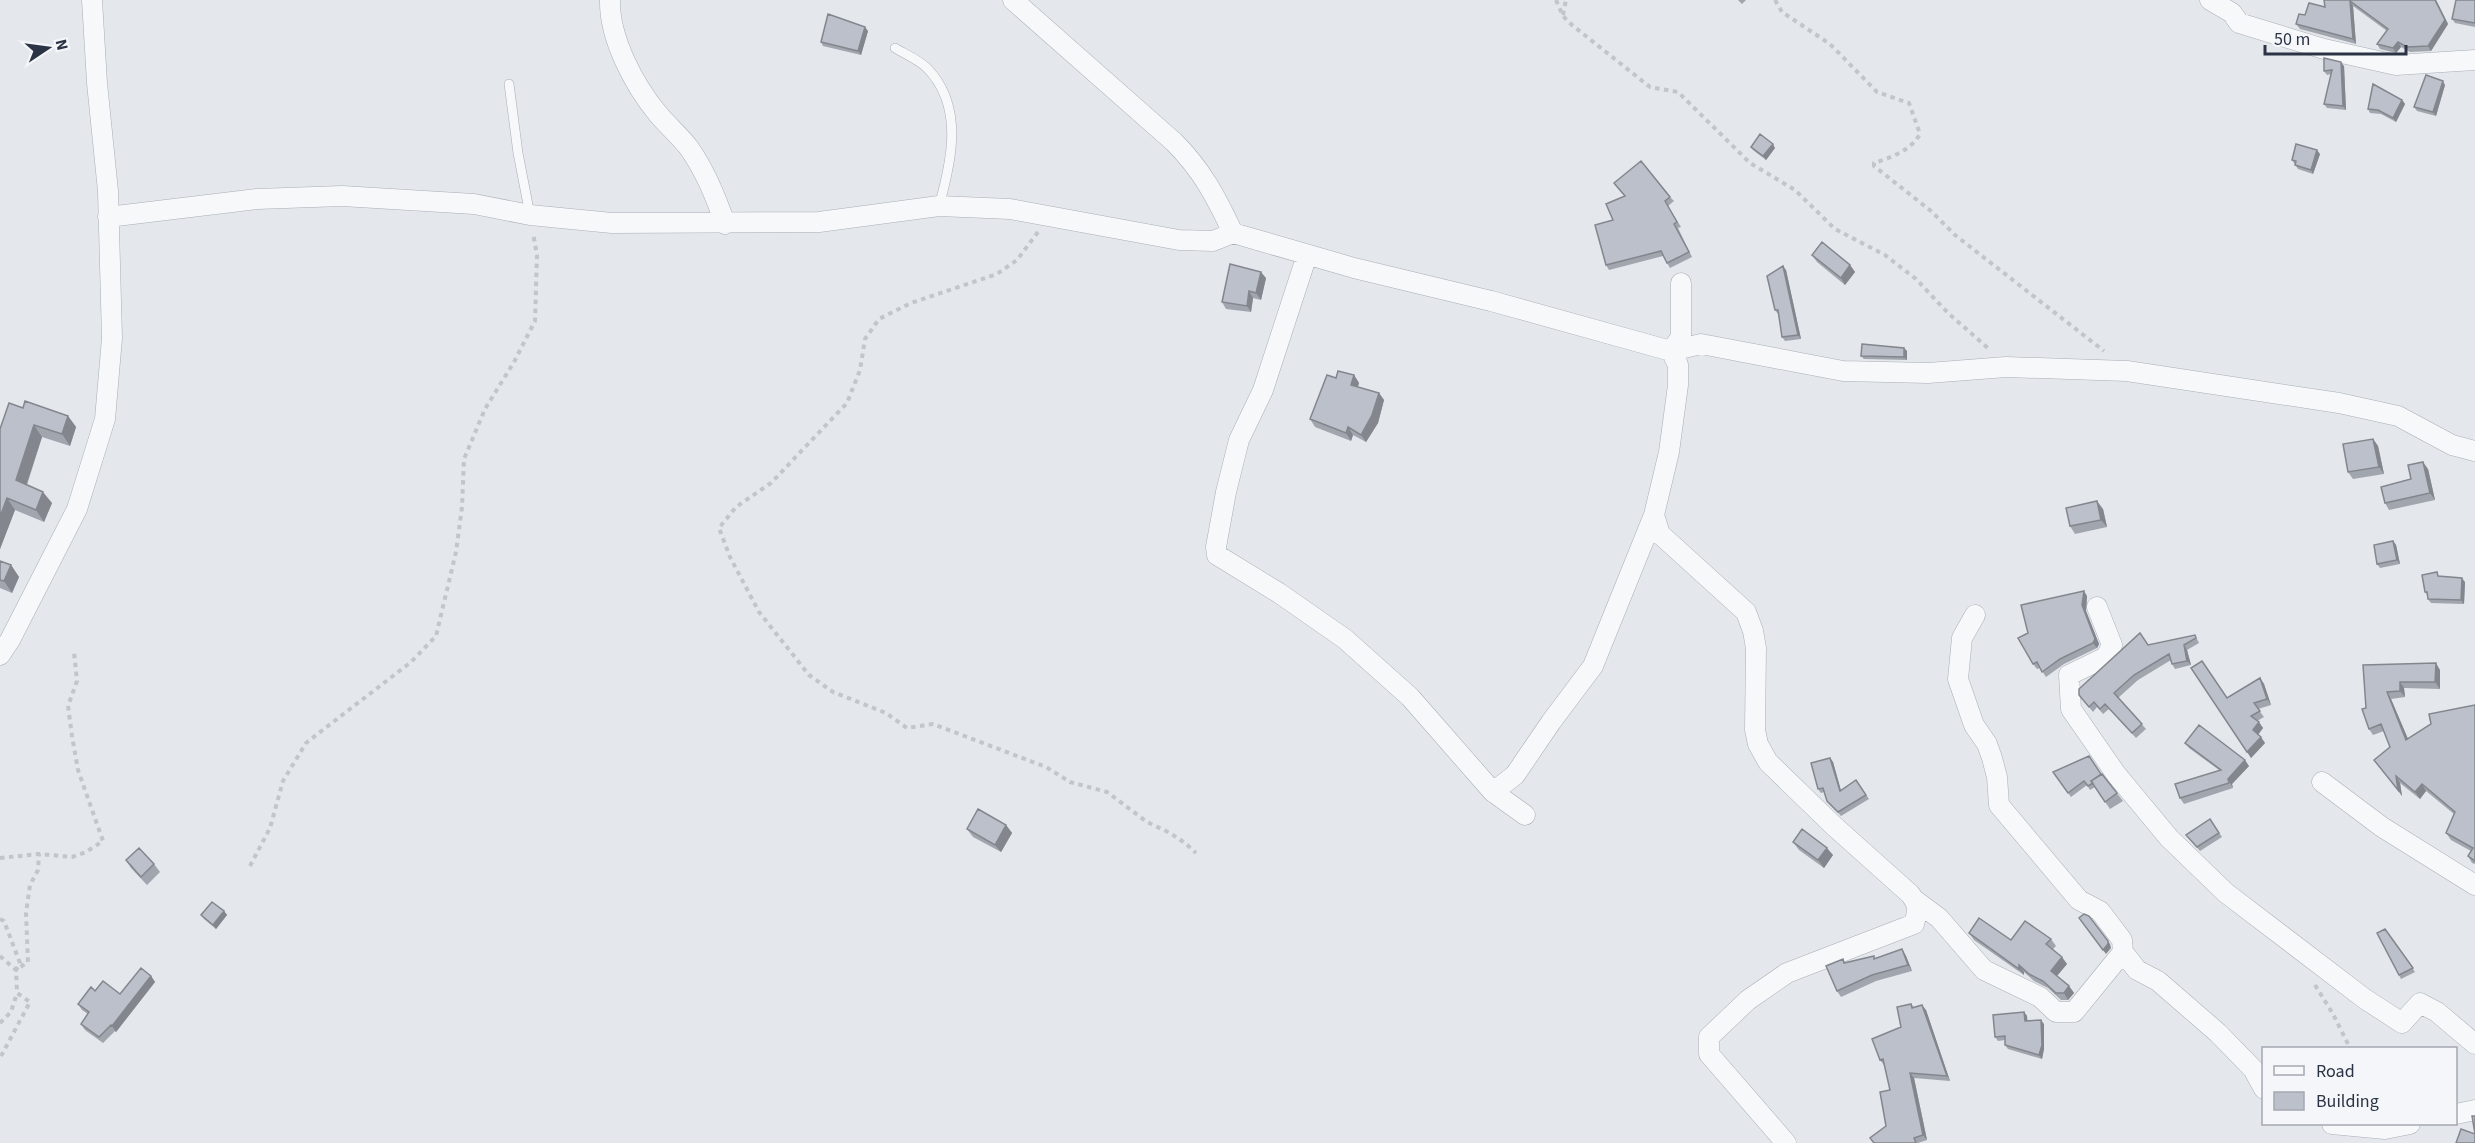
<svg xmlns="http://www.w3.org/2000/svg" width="2475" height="1143" viewBox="0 0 2475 1143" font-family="'Source Sans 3',sans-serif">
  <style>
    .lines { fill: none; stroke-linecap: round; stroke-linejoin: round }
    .service-casing { stroke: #a9aeb7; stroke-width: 10 }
    .minor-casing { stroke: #a9aeb7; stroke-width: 21 }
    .path { stroke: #c2c5cb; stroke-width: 4; stroke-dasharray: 4.5 4.5; stroke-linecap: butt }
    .service { stroke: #f7f8fa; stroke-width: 9 }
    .minor { stroke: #f7f8fa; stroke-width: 20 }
    .wall { fill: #a1a5ae }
    .shaded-wall { fill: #83868d }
    .building { fill: #bbc0ca; stroke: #83868d; stroke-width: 1.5 }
  </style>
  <rect width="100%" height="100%" fill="#e4e7ec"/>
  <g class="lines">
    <defs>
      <path id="service" d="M 895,48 C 905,54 919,60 927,68 C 964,106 952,160 939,206
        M 509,84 L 518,153 L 530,215"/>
      <path id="minor" d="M 610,0 C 609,38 634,85 658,114 C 668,126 680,136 689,148 C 706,172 716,197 725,224
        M 1013,0 L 1174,142 C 1202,170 1216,197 1233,233
        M 2210,0 L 2232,13 L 2239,23 L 2324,49 L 2396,65 L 2475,60
        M 108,217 L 257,199 L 342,196 L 474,204 L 530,215 L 612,223 L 819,222 L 939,206 L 1010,209 L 1179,240 L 1213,241 L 1233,233 L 1354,268 L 1491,301 L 1671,351 L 1701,344 L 1843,371 L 1928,373 L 2006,367 L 2127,371 L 2339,403 L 2398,416 L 2452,445 L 2475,451
        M 1307,255 L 1263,390 L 1239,440 L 1226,492 L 1216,547 L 1217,555 L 1279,593 L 1345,639 L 1410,697 L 1493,792 L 1525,815
        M 1681,283 L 1681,337 L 1671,351 L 1678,365 L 1678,385 L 1669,452 L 1654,515 L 1660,534 L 1746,612 L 1753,631 L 1756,648 L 1755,730 L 1758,744 L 1768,762 L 1834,826 L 1910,894 C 1919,905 1918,911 1914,924 L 1787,973 L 1748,1000 L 1709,1037 L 1709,1054 L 1786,1143
        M 2097,607 L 2112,645 L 2106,657 L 2069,675 L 2071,709 L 2116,774 L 2169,838 L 2226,893 L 2365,999 L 2402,1023 L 2420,1003 L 2437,1012 L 2475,1044
        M 1975,615 L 1962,638 L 1958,679 L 1974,725 L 1987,744 L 1992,758 L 1997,777 L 1999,805 L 2079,900 L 2100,911 L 2122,940 L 2123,952 L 2137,970 L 2158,981 L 2218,1033 L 2253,1069 L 2264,1089
        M 0,655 L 10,640 L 77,509 L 105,419 L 112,338 L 108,191 L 97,83 L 92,0
        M 2322,782 L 2382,827 L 2475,885
        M 1493,792 L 1515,775 L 1551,722 L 1593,666 L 1654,515
        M 1916,901 L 1939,918 L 1984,970 L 2040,997 L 2056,1012 L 2074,1012 L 2123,952
        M 2456,1114 L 2475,1110
        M 2332,1124 L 2385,1129 L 2410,1124"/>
    </defs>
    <use href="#service" class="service-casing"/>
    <use href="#minor" class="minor-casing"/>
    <path class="path" d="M 1556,0 L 1563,16 L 1572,25 L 1650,87 L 1678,92 L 1750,163 L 1795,190 L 1835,229 L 1885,255 L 1916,279 L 1948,313 L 1989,349
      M 1775,0 L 1782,12 L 1830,44 L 1877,92 L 1909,103 L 1920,134 C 1910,151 1892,157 1874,163 L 1874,166 L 1931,211 L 1955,235 L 2104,351
      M 1563,15 L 1566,0
      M 1038,232 L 1017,260 L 997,274 L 911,303 L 879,319 L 865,339 L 860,370 L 847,403 L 771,483 L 736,507 L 719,528 L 730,557 L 759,612 L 809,675 L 833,692 L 886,713 L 907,728 L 933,724 L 1046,767 L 1070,782 L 1107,792 L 1147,822 L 1170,833 L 1185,843 L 1196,853
      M 0,858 L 39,854 L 72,857 L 86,852 L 103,841 L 78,770 L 72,736 L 68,706 L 77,681 L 74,652
      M 250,866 L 270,828 L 283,781 L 306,743 L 411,662 L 436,636 L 456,552 L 462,507 L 464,459 L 485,409 L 514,362 L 535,321 L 537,255 L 533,233
      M 0,919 L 4,921 L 20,963 L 16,970 L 28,962 L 26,913 L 30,885 L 38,870 L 39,854
      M 0,956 L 16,970 L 17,993 L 30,1002 L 0,1058
      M 2315,985 L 2333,1014 L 2350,1048
      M 0,1023 L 11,1012 L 17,993"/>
    <use href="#service" class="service"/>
    <use href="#minor" class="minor"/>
  </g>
  <path class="wall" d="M 1738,0 L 1746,0 L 1742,4 Z
    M 2324,0 L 2436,0 L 2448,24 L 2431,51 L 2410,52 L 2401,47 L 2396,53 L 2380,49 L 2377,44 L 2387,31 L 2353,6 L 2356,44 L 2300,29 L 2296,24 L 2305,15 L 2325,7 Z
    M 2475,0 L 2475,27 L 2455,23 L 2452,19 Z
    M 868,31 L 861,55 L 823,46 L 821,42 Z
    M 2344,66 L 2346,110 L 2327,108 L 2324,104 L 2331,74 L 2327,75 L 2324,71 Z
    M 2445,85 L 2436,116 L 2417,111 L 2414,107 Z
    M 2402,100 L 2405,104 L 2396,122 L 2381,114 L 2370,113 L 2368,109 Z
    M 1751,147 L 1775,148 L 1766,160 L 1753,150 Z
    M 2320,154 L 2313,174 L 2298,169 L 2292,160 Z
    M 1670,197 L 1674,201 L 1668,206 L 1681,227 L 1678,228 L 1692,257 L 1670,268 L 1663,256 L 1609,270 L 1606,265 L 1613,220 Z
    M 1812,255 L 1850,265 L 1855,272 L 1845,285 L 1817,262 Z
    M 1786,270 L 1801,339 L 1785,341 L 1782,337 L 1778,314 L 1775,310 Z
    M 1266,278 L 1261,300 L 1253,298 L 1251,312 L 1226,309 L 1222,302 Z
    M 1904,348 L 1907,351 L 1907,360 L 1864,359 L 1861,356 Z
    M 1354,375 L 1359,383 L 1358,387 L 1379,393 L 1384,400 L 1378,423 L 1366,442 L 1353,435 L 1351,441 L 1315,427 L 1310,419 L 1336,378 Z
    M 23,408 L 68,416 L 76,427 L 70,446 L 42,437 L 27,485 L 52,503 L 44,522 L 15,510 L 0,549 L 0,429 Z
    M 2373,439 L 2378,446 L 2384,474 L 2353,479 L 2348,472 Z
    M 2428,469 L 2435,500 L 2389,510 L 2385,503 L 2411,479 Z
    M 2103,509 L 2107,527 L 2075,534 L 2070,526 Z
    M 2393,541 L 2396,545 L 2400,564 L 2380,568 L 2377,564 Z
    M 0,561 L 11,565 L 19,577 L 12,593 L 0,588 Z
    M 2440,576 L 2465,582 L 2464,604 L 2431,603 L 2428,599 L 2428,596 L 2425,592 Z
    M 2087,596 L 2086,611 L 2099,644 L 2097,648 L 2064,664 L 2046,677 L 2040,668 L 2037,669 L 2033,664 Z
    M 2195,635 L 2199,643 L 2187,650 L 2191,665 L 2175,669 L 2172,664 L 2171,660 L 2138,680 L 2118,698 L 2146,729 L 2136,738 L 2109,709 L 2103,714 L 2097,707 L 2093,712 L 2079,695 L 2148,645 Z
    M 2363,665 L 2440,670 L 2440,689 L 2404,688 L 2405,697 L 2391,699 L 2408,739 L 2475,705 L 2475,868 L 2475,864 L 2472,863 L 2468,856 L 2471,851 L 2451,840 L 2446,833 L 2454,814 L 2426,791 L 2420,799 L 2400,783 L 2402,796 L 2374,760 L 2390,747 L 2384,731 L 2373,735 L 2369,729 Z
    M 2260,678 L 2264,684 L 2271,705 L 2258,709 L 2264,717 L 2257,721 L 2263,728 L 2258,735 L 2265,743 L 2251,758 L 2228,698 Z
    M 2185,743 L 2249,766 L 2232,784 L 2233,788 L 2184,804 L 2180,798 L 2219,770 L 2189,748 Z
    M 1830,758 L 1833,762 L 1841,790 L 1856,780 L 1869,799 L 1841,816 L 1827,801 L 1824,792 L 1821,793 L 1818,789 Z
    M 2053,772 L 2102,774 L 2123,801 L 2110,809 L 2095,787 L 2090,790 L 2087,785 L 2071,797 Z
    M 2210,819 L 2222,837 L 2200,851 L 2186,835 Z
    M 1006,825 L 1012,833 L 1001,852 L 973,837 L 967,829 Z
    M 1793,842 L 1833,855 L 1824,868 L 1799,850 Z
    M 126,860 L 154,864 L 160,872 L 147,885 L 131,868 Z
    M 224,911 L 227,915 L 216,929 L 204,919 L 201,915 Z
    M 2385,929 L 2415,972 L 2401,979 L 2399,975 Z
    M 1969,933 L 2011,940 L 2051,939 L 2056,946 L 2053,949 L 2067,964 L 2057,976 L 2069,986 L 2074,993 L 2068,1000 L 2061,1000 L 2048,988 L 2034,981 L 2024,972 L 2024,975 L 1974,940 Z
    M 1902,949 L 1906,956 L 1912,971 L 1876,981 L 1841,997 L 1837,991 L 1843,959 L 1845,963 L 1875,958 Z
    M 151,976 L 155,982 L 116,1032 L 115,1031 L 103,1043 L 85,1030 L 81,1024 L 88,1014 L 82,1010 L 78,1004 L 95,991 L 120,994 Z
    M 1911,1004 L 1914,1007 L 1926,1010 L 1950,1081 L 1914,1078 L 1927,1140 L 1918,1143 L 1874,1143 L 1886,1126 L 1890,1090 L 1885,1065 L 1884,1065 L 1880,1060 L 1901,1027 Z
    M 2024,1012 L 2027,1016 L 2027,1021 L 2044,1024 L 2044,1049 L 2042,1059 L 2008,1049 L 2005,1045 L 2005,1040 L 1998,1041 L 1995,1037 Z"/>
  <path class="shaded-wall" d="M 2435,0 L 2436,0 L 2448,24 L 2431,51 L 2428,46 Z
    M 2350,1 L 2353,6 L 2356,44 L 2353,39 Z
    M 865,27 L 868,31 L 861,55 L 858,51 Z
    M 2398,42 L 2401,47 L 2396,53 L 2393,48 Z
    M 2341,62 L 2344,66 L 2346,110 L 2343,106 Z
    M 2443,81 L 2445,85 L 2436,116 L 2433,112 Z
    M 2402,100 L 2405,104 L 2396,122 L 2393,118 Z
    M 1773,144 L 1775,148 L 1766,160 L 1763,156 Z
    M 2317,150 L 2320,154 L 2313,174 L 2311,170 Z
    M 1850,265 L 1855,272 L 1845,285 L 1841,278 Z
    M 1783,266 L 1786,270 L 1801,339 L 1798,335 Z
    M 1261,272 L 1266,278 L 1261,300 L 1256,293 Z
    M 1249,291 L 1253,298 L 1251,312 L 1247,306 Z
    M 1904,348 L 1907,351 L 1907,360 L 1904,357 Z
    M 1354,375 L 1359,383 L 1356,392 L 1351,385 Z
    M 1379,393 L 1384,400 L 1378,423 L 1366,442 L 1361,435 Z
    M 68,416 L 76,427 L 70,446 L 62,434 Z
    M 34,425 L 42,437 L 24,492 L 16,480 Z
    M 1348,427 L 1353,435 L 1351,441 L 1346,433 Z
    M 2373,439 L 2378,446 L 2384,474 L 2379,467 Z
    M 2423,462 L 2428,469 L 2435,500 L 2430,493 Z
    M 43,492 L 52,503 L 44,522 L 36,510 Z
    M 7,498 L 15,510 L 0,549 L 0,517 Z
    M 2097,501 L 2103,509 L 2107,527 L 2101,520 Z
    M 2393,541 L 2396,545 L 2400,564 L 2397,560 Z
    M 11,565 L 19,577 L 12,593 L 4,581 Z
    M 2462,578 L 2465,582 L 2464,604 L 2461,600 Z
    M 2084,591 L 2087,596 L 2086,611 L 2099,644 L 2097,648 L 2093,643 L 2082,605 Z
    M 2184,645 L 2187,650 L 2191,665 L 2187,661 Z
    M 2436,663 L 2440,670 L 2440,689 L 2435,682 Z
    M 2260,678 L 2264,684 L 2271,705 L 2267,699 Z
    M 2400,682 L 2404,688 L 2405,697 L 2400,691 Z
    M 2387,692 L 2391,699 L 2411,746 L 2406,740 Z
    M 2259,722 L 2263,728 L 2257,736 L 2253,730 Z
    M 2261,737 L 2265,743 L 2251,758 L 2247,752 Z
    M 1830,758 L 1833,762 L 1842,795 L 1840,791 Z
    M 2245,760 L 2249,766 L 2232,784 L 2233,788 L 2228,779 Z
    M 2396,776 L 2400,783 L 2402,796 L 2398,790 Z
    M 2422,784 L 2426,791 L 2420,799 L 2415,792 Z
    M 1006,825 L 1012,833 L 1001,852 L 995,845 Z
    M 1827,848 L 1833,855 L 1824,868 L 1818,860 Z
    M 224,911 L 227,915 L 216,929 L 213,925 Z
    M 2108,941 L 2110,944 L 2111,948 L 2106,954 L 2103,950 Z
    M 1902,949 L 1906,956 L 1912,971 L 1908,965 Z
    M 2062,957 L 2067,964 L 2056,977 L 2051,971 Z
    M 2019,965 L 2024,972 L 2024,975 L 2019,969 Z
    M 151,976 L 155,982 L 116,1032 L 112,1026 Z
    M 2069,986 L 2074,993 L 2068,1000 L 2064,993 Z
    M 1922,1005 L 1926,1010 L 1950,1081 L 1947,1076 Z
    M 2024,1012 L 2027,1016 L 2028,1025 L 2025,1021 Z
    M 2041,1020 L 2044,1024 L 2044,1049 L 2042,1059 L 2039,1055 Z
    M 1910,1073 L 1914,1078 L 1927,1140 L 1923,1135 Z"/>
  <path class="building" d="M 2324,0 L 2435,0 L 2445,20 L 2428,46 L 2407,47 L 2398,42 L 2393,48 L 2377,44 L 2388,29 L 2350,1 L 2353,39 L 2296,24 L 2299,14 L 2305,15 L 2309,3 L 2325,7 Z
    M 2456,0 L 2475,0 L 2475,23 L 2452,19 Z
    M 828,14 L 865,27 L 858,51 L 821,42 Z
    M 2324,58 L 2341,62 L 2343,106 L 2324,104 L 2332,70 L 2324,71 Z
    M 2426,75 L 2443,81 L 2433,112 L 2414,107 Z
    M 2373,84 L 2402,100 L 2393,118 L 2378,110 L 2368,109 Z
    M 1760,134 L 1773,144 L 1763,156 L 1751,147 Z
    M 2296,144 L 2317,150 L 2311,170 L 2295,165 L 2296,161 L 2292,160 Z
    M 1641,161 L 1670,197 L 1665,201 L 1677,222 L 1674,224 L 1689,252 L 1667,263 L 1661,251 L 1606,265 L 1595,225 L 1613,220 L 1606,204 L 1625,196 L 1614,183 Z
    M 1822,242 L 1850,265 L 1841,278 L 1812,255 Z
    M 1230,264 L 1261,272 L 1256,293 L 1249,291 L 1247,306 L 1222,302 Z
    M 1783,266 L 1798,335 L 1782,337 L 1778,310 L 1775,310 L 1767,276 Z
    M 1862,344 L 1904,348 L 1904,357 L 1861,356 Z
    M 1338,371 L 1354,375 L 1351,385 L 1379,393 L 1372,415 L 1361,435 L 1348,427 L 1346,433 L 1310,419 L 1327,375 L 1336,378 Z
    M 25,401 L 68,416 L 62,434 L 34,425 L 16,480 L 43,492 L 36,510 L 7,498 L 0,517 L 0,429 L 9,403 L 23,408 Z
    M 2373,439 L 2379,467 L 2348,472 L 2343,444 Z
    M 2423,462 L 2430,493 L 2385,503 L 2381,487 L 2411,479 L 2408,465 Z
    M 2097,501 L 2101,520 L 2070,526 L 2066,508 Z
    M 2393,541 L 2397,560 L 2377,564 L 2374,545 Z
    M 0,561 L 11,565 L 4,581 L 0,580 Z
    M 2437,572 L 2438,576 L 2462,578 L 2461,600 L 2428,599 L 2427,592 L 2425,592 L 2422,575 Z
    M 2084,591 L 2082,605 L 2095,639 L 2093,643 L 2060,659 L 2042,672 L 2037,662 L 2033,664 L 2018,638 L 2028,633 L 2021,605 Z
    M 2140,633 L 2148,645 L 2195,635 L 2196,638 L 2184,645 L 2187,661 L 2172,664 L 2169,654 L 2134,675 L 2114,693 L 2142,724 L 2132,733 L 2105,704 L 2100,709 L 2094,702 L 2089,707 L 2079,695 L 2079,689 Z
    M 2202,661 L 2227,698 L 2260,678 L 2267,699 L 2254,703 L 2260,711 L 2251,716 L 2259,722 L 2253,730 L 2261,737 L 2247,752 L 2191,668 Z
    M 2436,663 L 2435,682 L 2400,682 L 2400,691 L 2387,692 L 2406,740 L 2431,724 L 2429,714 L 2475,705 L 2475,861 L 2468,856 L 2473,848 L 2446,833 L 2455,812 L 2422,784 L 2415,792 L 2396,776 L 2398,790 L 2374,760 L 2390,747 L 2381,724 L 2369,729 L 2362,709 L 2366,708 L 2363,665 Z
    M 2199,725 L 2245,760 L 2228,779 L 2229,783 L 2180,798 L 2175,784 L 2221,770 L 2185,743 Z
    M 2089,756 L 2101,774 L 2091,781 L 2093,783 L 2088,786 L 2084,781 L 2068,793 L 2053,772 Z
    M 1830,758 L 1840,791 L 1856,780 L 1866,795 L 1838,812 L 1827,801 L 1823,788 L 1818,789 L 1811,763 Z
    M 2102,774 L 2117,793 L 2105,802 L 2091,781 Z
    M 978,809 L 1006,825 L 995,845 L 967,829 Z
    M 2210,819 L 2219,833 L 2197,847 L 2186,835 Z
    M 1802,829 L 1827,848 L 1818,860 L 1793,842 Z
    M 139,848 L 154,864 L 141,877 L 126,860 Z
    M 212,902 L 224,911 L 213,925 L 201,915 Z
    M 2084,914 L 2089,916 L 2108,941 L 2108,944 L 2103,950 L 2079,918 Z
    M 1979,918 L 2011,940 L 2025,921 L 2051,939 L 2046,944 L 2062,957 L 2051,971 L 2069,986 L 2064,993 L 2056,993 L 2043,981 L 2029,974 L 2019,965 L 2019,969 L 1969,933 Z
    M 2385,929 L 2413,968 L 2399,975 L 2377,933 Z
    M 1902,949 L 1908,965 L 1872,975 L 1837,991 L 1826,966 L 1843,959 L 1844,963 L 1874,956 L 1874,959 Z
    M 141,968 L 151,976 L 112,1026 L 111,1025 L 99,1037 L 81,1024 L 89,1012 L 78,1004 L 91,987 L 95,991 L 103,981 L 120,994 Z
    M 1911,1004 L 1912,1008 L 1922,1005 L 1947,1076 L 1910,1073 L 1923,1135 L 1914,1138 L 1916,1143 L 1874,1143 L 1870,1138 L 1886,1126 L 1880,1092 L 1890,1090 L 1883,1059 L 1880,1060 L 1872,1039 L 1901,1027 L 1897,1007 Z
    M 2024,1012 L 2025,1021 L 2041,1020 L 2042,1045 L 2039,1055 L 2005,1045 L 2005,1036 L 1995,1037 L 1993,1015 Z
    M 2472,1116 L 2475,1116 L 2475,1143 L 2456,1143 L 2461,1129 L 2475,1134 Z"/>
  <rect x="2262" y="1047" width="195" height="78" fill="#f4f6f9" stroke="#a4a8b1" stroke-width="1.5"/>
  <rect x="2274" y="1066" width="30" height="9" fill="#f7f8fa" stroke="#a4a8b1" stroke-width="1.5"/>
  <text x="2316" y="1077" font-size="18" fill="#2b3445">Road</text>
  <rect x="2274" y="1092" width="30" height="18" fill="#bbc0ca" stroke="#a4a8b1" stroke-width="1.5"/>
  <text x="2316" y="1107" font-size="18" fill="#2b3445">Building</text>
  <g transform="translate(48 48) rotate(77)" stroke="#f4f6f9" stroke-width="4.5" paint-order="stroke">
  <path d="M0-4.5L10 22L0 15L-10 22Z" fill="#2b3445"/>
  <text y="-9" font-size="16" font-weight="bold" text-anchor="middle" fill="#2b3445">N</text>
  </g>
  <path d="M2265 45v9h141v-9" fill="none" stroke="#2b3445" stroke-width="3"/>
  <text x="2274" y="45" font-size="18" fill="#2b3445" stroke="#f4f6f9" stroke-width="4.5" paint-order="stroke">50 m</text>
</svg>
